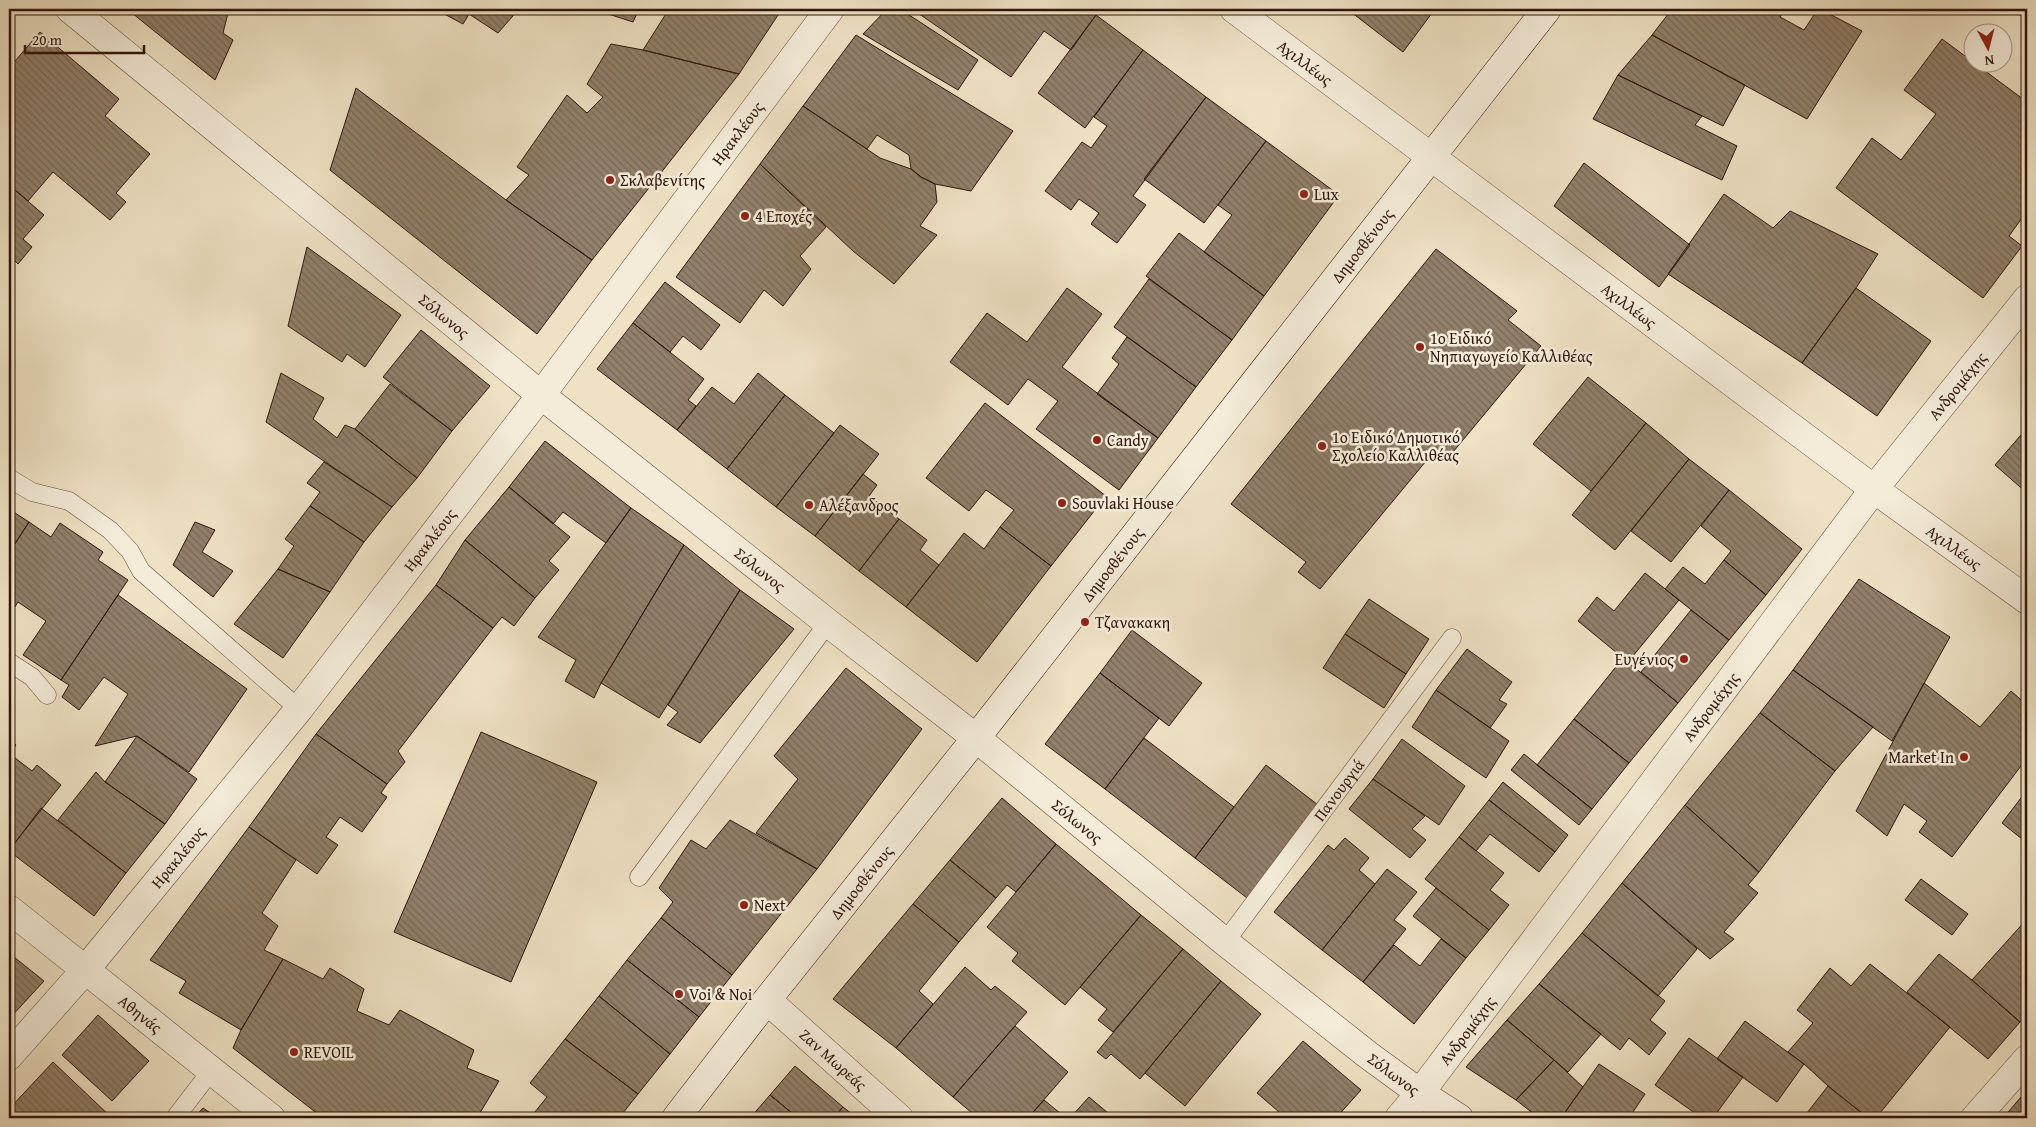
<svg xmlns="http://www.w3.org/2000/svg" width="2036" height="1127" viewBox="0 0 2036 1127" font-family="'Gentium Book Plus',serif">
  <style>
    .building { fill: url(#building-back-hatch); stroke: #2d160b }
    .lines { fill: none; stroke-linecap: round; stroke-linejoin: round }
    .lane-casing { stroke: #5d4939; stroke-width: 19 }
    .street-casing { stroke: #5d4939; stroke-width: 29 }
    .secondary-casing { stroke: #2d160b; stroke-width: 29 }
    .lane { stroke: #f4ecd9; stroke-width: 18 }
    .street { stroke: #f4ecd9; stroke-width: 28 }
    .secondary { stroke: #f4ecd9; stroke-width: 28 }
    .poi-dot { fill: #8f2418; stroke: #f4ecd9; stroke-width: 2 }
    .labels { text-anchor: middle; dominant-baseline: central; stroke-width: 5; stroke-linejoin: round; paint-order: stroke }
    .street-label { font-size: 16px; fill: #2d160b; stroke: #f4ecd9 }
    .poi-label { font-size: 16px; fill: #2d160b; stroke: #f4ecd9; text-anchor: start }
  </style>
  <defs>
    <pattern id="building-back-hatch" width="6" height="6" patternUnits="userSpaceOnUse" patternTransform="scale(1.25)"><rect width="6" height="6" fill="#91806b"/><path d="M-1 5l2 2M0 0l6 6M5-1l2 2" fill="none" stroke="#776856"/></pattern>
  </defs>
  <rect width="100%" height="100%" fill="#eee1c4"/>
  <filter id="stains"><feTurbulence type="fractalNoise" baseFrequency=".004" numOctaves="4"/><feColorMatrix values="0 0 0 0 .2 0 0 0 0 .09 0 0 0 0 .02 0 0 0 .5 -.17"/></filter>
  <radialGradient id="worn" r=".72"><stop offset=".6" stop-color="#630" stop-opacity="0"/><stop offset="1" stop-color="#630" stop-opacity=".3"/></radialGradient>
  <path class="building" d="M 127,9 L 223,9 L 228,13 L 223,33 L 233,40 L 215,80 Z
    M 435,9 L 519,9 L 498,33 L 469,14 L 463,24 Z
    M 593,9 L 639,9 L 633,22 Z
    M 669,9 L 782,9 L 739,74 L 643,50 Z
    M 887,9 L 900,9 L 978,60 L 958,90 L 863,34 Z
    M 912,9 L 1087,9 L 1096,15 L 1071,50 L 1044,31 L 1011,77 Z
    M 1347,9 L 1435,9 L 1403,52 Z
    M 1672,9 L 1785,9 L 1780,17 L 1804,30 L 1818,9 L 1820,9 L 1862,31 L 1807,119 L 1652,35 Z
    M 1096,15 L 1143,50 L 1085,128 L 1038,93 Z
    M 40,32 L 119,99 L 105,116 L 150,154 L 116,193 L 126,202 L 110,220 L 53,172 L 28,201 L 9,185 L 9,68 Z
    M 856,35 L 1013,131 L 971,191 L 935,184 L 921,177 L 911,169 L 909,155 L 877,135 L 867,149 L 803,106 Z
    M 1652,35 L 1745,85 L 1723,126 L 1618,75 Z
    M 1942,39 L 2027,102 L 2027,211 L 2009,236 L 2022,246 L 1983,298 L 1836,188 L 1872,138 L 1901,160 L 1936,114 L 1904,90 Z
    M 611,44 L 643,50 L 739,74 L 592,260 L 506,200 L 529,175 L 517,167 L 567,95 L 587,113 L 603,97 L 587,84 Z
    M 1143,50 L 1206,97 L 1133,196 L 1146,205 L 1117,243 L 1091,224 L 1099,213 L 1079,199 L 1071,210 L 1045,191 L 1082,142 L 1091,148 L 1107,126 L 1094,117 Z
    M 1618,75 L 1702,116 L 1695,125 L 1737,146 L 1722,180 L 1593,119 Z
    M 356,88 L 506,200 L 592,260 L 537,334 L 330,170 Z
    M 1206,97 L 1266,141 L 1204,223 L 1144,179 Z
    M 803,106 L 880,158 L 911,169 L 921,177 L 935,184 L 937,202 L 920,226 L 937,235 L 894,284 L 853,251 L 760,164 Z
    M 1266,141 L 1339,195 L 1264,296 L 1204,252 L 1232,215 L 1218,205 Z
    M 1584,163 L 1690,245 L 1659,287 L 1554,206 Z
    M 760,164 L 826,227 L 800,256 L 811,269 L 783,306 L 764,290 L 740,323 L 676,277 Z
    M 9,185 L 44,215 L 23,239 L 32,247 L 18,264 L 9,255 Z
    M 1724,194 L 1773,228 L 1790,211 L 1878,254 L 1856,288 L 1802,363 L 1668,274 Z
    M 1179,233 L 1264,296 L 1232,340 L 1146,276 Z
    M 307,247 L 401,315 L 365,367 L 347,354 L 342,362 L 288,326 Z
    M 1436,249 L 1517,311 L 1508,320 L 1541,346 L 1448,458 L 1436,449 L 1320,589 L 1298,572 L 1306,562 L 1231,504 Z
    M 1149,279 L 1232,340 L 1196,387 L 1114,327 Z
    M 665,282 L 720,325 L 701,350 L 683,336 L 670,352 L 633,323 Z
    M 1067,288 L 1102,314 L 1062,367 L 1158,438 L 1119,490 L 1036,429 L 1058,401 L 1028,379 L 1008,405 L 950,362 L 987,313 L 1027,342 Z
    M 1856,288 L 1931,341 L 1877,416 L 1802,363 Z
    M 633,323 L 704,379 L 688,400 L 696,406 L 677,430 L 597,369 Z
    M 421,330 L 490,386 L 452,431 L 383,377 Z
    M 1127,337 L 1196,387 L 1158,438 L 1097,394 L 1119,364 L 1112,358 Z
    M 281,373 L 324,398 L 313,419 L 337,438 L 345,425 L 355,429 L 417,478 L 392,507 L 266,422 Z
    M 758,373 L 785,395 L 727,469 L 677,430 L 712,387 L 734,404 Z
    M 1588,377 L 1646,423 L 1591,491 L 1533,444 Z
    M 390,384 L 452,431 L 417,478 L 355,429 Z
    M 785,395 L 834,433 L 776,507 L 727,469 Z
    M 985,403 L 1106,496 L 1051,566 L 1000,527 L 1014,510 L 986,490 L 969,511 L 926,478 Z
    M 1646,423 L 1689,459 L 1615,550 L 1572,515 Z
    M 840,425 L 879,454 L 815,536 L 776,507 Z
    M 2027,428 L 2027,493 L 1995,465 Z
    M 545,441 L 631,508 L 606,543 L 563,512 L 553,524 L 509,487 Z
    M 1689,459 L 1729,490 L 1671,562 L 1631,531 Z
    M 324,462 L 392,507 L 364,542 L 310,506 L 320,492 L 307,483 Z
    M 863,474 L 877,485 L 869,496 L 899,519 L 859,571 L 815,536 Z
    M 509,487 L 570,537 L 549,561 L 559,570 L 535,598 L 465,540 Z
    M 1729,490 L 1802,549 L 1766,595 L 1724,560 L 1731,551 L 1701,526 Z
    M 310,506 L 364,542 L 330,592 L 278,569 L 294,546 L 285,539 Z
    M 631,508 L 684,545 L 601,683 L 594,698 L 565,681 L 576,660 L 538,637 Z
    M 9,509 L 29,522 L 9,553 Z
    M 899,519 L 927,540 L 920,550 L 939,565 L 906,607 L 859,571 Z
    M 29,522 L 51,537 L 60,523 L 103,552 L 98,560 L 128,580 L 61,680 L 23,655 L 46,621 L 18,602 L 9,616 L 9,553 Z
    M 195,522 L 215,530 L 202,552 L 233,571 L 213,597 L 173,565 Z
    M 1000,527 L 1051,566 L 977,662 L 906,607 L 964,533 L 984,549 Z
    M 465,540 L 535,598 L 514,626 L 502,617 L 493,628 L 436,585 Z
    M 684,545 L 740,590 L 659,718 L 601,683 Z
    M 1724,560 L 1766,595 L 1729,640 L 1665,589 L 1683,567 L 1705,584 Z
    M 278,569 L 330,592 L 283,658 L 234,624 Z
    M 1645,573 L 1679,600 L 1628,662 L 1578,621 L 1597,597 L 1614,611 Z
    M 1859,579 L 1950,637 L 1892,741 L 1793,670 Z
    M 436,585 L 493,628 L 398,751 L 405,762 L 387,784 L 316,734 Z
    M 740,590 L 794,629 L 700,743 L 667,725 L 678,712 L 668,705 Z
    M 118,595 L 247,689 L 189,772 L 137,736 L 95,746 L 128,694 L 104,677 L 79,710 L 62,697 L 69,685 L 61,680 Z
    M 1369,599 L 1429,639 L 1406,674 L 1345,634 Z
    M 1691,610 L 1729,640 L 1678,703 L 1641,672 Z
    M 1132,630 L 1202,683 L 1169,726 L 1100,673 Z
    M 1345,634 L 1406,674 L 1384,708 L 1323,668 Z
    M 1467,649 L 1512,682 L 1499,700 L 1507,704 L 1490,728 L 1436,690 Z
    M 1623,658 L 1678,703 L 1629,763 L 1574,719 Z
    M 846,668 L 922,729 L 817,869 L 756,833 L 798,779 L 774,756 Z
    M 1793,670 L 1873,727 L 1835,771 L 1760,713 Z
    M 1100,673 L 1159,718 L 1105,789 L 1045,744 Z
    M 1924,683 L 1980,727 L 2011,691 L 2027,705 L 2027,758 L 1952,857 L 1919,832 L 1927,821 L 1904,804 L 1887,836 L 1856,811 Z
    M 1436,690 L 1509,741 L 1486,778 L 1412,727 Z
    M 1760,713 L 1835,771 L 1759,872 L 1685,805 Z
    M 1574,719 L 1629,763 L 1592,809 L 1537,765 Z
    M 481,732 L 597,782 L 511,982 L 394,932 Z
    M 316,734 L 387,784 L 381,793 L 387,797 L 362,832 L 340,817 L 326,837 L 338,845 L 317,874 L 249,827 Z
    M 137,736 L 197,779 L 165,824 L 105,782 Z
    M 1144,738 L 1234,807 L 1195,858 L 1105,789 Z
    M 9,739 L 16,745 L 9,755 Z
    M 1402,739 L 1465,786 L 1439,825 L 1373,779 Z
    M 10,754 L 32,771 L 37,765 L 61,785 L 9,850 Z
    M 1524,754 L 1592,809 L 1579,825 L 1511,770 Z
    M 1266,765 L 1322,808 L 1251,901 L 1195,858 Z
    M 96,772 L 105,782 L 165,824 L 126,873 L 58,820 Z
    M 1373,779 L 1425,816 L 1412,829 L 1426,840 L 1410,858 L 1349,809 Z
    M 1503,782 L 1568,835 L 1555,852 L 1489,800 Z
    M 2027,790 L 2027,843 L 2002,823 Z
    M 1002,798 L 1056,844 L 1016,892 L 1007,885 L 996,898 L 950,860 Z
    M 1489,800 L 1555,852 L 1539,872 L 1490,834 L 1476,851 L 1459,837 Z
    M 1685,805 L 1759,872 L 1748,885 L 1758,893 L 1724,932 L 1734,939 L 1710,959 L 1622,883 Z
    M 41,808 L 126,873 L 94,916 L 9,851 Z
    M 730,820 L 817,869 L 732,975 L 661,918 L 673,902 L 659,888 L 691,840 L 706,849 Z
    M 249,827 L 296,860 L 262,913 L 278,926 L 264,950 L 283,959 L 241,1030 L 179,993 L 186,981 L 150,960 Z
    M 1459,837 L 1504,873 L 1490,890 L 1509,905 L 1489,930 L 1425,879 Z
    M 1345,838 L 1369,858 L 1359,870 L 1375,884 L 1322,950 L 1274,912 L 1328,845 L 1334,850 Z
    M 1056,844 L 1141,915 L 1065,1005 L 1012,961 L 1018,953 L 987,927 Z
    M 950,860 L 996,898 L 959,942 L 913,904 Z
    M 1387,869 L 1417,892 L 1394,920 L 1406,929 L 1363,982 L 1322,950 Z
    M 1921,879 L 1968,914 L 1952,935 L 1905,900 Z
    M 1622,883 L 1697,949 L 1658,996 L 1582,933 Z
    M 1436,888 L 1489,930 L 1466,958 L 1413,916 Z
    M 913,904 L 959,942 L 919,991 L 933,1004 L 896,1048 L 833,999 Z
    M 1141,915 L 1183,949 L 1113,1032 L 1098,1020 L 1107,1009 L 1080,987 Z
    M 661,918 L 732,975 L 699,1017 L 627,960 Z
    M 2027,919 L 2027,1014 L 2020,1022 L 1972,980 Z
    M 1582,933 L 1665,1001 L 1650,1020 L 1666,1033 L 1649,1055 L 1629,1038 L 1620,1050 L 1539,984 Z
    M 1441,939 L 1466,958 L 1414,1024 L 1363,982 L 1394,945 L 1420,966 Z
    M 1183,949 L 1221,981 L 1140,1079 L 1111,1054 L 1106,1059 L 1097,1052 Z
    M 9,953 L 44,981 L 9,1019 Z
    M 1939,954 L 1972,980 L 2020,1022 L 1988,1059 L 1907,992 Z
    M 283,959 L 323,979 L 330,968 L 364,989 L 357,1011 L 389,1025 L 400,1010 L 474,1050 L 467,1068 L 499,1081 L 477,1118 L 323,1118 L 233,1048 L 241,1030 Z
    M 627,960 L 699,1017 L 670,1054 L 599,996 Z
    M 1870,964 L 1950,1027 L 1876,1118 L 1868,1118 L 1828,1086 L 1804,1064 L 1788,1052 L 1813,1023 L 1797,1010 L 1830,968 L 1851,986 Z
    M 965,967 L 991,990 L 995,986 L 1027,1012 L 953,1097 L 896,1048 Z
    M 1221,981 L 1261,1014 L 1185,1106 L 1145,1073 Z
    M 1539,984 L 1601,1034 L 1568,1072 L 1507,1020 Z
    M 599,996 L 670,1054 L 638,1094 L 565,1039 Z
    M 98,1015 L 149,1061 L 112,1101 L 62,1055 Z
    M 1507,1020 L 1554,1060 L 1516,1100 L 1466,1067 Z
    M 1745,1021 L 1804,1064 L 1777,1102 L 1717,1059 Z
    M 1015,1026 L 1068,1072 L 1028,1118 L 978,1118 L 953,1097 Z
    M 1689,1038 L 1743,1077 L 1713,1118 L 1702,1118 L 1655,1085 Z
    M 565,1039 L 638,1094 L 619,1118 L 530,1118 L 547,1097 L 530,1083 Z
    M 1303,1041 L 1361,1090 L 1336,1118 L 1286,1118 L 1257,1093 Z
    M 1554,1060 L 1583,1087 L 1561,1118 L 1539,1118 L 1516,1100 Z
    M 53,1062 L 112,1118 L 9,1118 L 9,1109 Z
    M 1599,1064 L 1645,1094 L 1629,1118 L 1561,1118 Z
    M 795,1066 L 843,1107 L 833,1118 L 798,1118 L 770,1095 Z
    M 1828,1086 L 1868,1118 L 1803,1118 Z
    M 2027,1090 L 2027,1118 L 2003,1118 Z
    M 770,1095 L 798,1118 L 750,1118 Z
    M 1089,1097 L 1108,1113 L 1104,1118 L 1070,1118 Z
    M 1044,1100 L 1066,1118 L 1028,1118 Z
    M 843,1107 L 857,1118 L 833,1118 Z
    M 203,1108 L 218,1118 L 194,1118 Z"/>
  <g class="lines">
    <defs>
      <g id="lane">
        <path d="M 9,478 L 32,492 L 69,501 L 110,530 L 130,551 L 141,571 L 299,709"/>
        <path d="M 9,662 L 32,677 L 47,695"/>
        <path d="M 639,877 L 828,623"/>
        <path id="s1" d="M 1225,942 L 1452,638"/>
        <path d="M 175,1118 L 211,1071"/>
      </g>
      <g id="street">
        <path id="s2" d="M 70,9 L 541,395 L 828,623 L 976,738 L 1225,942 L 1368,1055 L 1420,1093 L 1459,1118"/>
        <path id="s3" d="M 1234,9 L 1874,489 L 2027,600"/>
        <path id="s4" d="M 9,909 L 271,1118"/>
        <path id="s5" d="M 767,1000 L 899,1118"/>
        <path id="s6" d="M 9,1056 L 86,969 L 299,709 L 541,395 L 830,9"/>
        <path id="s7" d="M 1399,1118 L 1420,1093 L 1874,489 L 2027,299"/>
        <path d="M 1975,1118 L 2027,1059"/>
      </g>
      <g id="secondary">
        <path id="s8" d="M 676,1118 L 767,1000 L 976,738 L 1547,9"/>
      </g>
    </defs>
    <use href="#lane" class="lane-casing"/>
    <use href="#street" class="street-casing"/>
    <use href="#secondary" class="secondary-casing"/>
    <use href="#lane" class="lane"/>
    <use href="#street" class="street"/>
    <use href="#secondary" class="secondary"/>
  </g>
  <g class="poi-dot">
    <circle cx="610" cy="180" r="5"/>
    <circle cx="1304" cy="194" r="5"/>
    <circle cx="745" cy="216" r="5"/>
    <circle cx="1420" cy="347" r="5"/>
    <circle cx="1097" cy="440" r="5"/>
    <circle cx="1322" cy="446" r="5"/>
    <circle cx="1062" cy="503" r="5"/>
    <circle cx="809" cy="505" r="5"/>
    <circle cx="1085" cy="622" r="5"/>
    <circle cx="1684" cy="659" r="5"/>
    <circle cx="1964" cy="757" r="5"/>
    <circle cx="744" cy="905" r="5"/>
    <circle cx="679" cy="994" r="5"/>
    <circle cx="294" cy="1052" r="5"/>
  </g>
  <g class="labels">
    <g class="street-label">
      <text stroke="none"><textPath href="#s3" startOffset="89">Αχιλλέως</textPath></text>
      <text stroke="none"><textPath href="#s6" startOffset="1176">Ηρακλέους</textPath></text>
      <text stroke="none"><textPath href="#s8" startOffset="1110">Δημοσθένους</textPath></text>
      <text stroke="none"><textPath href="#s3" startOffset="494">Αχιλλέως</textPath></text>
      <text stroke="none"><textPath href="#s2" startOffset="484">Σόλωνος</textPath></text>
      <text stroke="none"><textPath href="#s7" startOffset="921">Ανδρομάχης</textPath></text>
      <text stroke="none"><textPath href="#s6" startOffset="666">Ηρακλέους</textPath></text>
      <text stroke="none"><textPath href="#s3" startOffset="899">Αχιλλέως</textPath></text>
      <text stroke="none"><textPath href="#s8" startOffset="705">Δημοσθένους</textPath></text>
      <text stroke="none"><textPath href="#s2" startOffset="889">Σόλωνος</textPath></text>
      <text stroke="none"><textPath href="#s7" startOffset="516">Ανδρομάχης</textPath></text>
      <text stroke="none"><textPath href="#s1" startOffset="190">Πανουργιά</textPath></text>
      <text stroke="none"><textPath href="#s2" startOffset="1294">Σόλωνος</textPath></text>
      <text stroke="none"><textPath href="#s6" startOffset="261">Ηρακλέους</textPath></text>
      <text stroke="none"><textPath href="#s8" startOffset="300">Δημοσθένους</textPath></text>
      <text stroke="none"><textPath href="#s4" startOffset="168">Αθηνάς</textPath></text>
      <text stroke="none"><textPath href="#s7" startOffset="111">Ανδρομάχης</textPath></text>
      <text stroke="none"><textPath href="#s5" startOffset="89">Ζαν Μωρεάς</textPath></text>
      <text stroke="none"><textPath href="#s2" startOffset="1699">Σόλωνος</textPath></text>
    </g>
    <g class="poi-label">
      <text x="620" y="180">Σκλαβενίτης</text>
      <text x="1314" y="194">Lux</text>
      <text x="755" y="216">4 Εποχές</text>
      <text x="1430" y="338">1ο Ειδικό<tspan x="1430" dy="18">Νηπιαγωγείο Καλλιθέας</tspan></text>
      <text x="1332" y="437">1ο Ειδικό Δημοτικό<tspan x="1332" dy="18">Σχολείο Καλλιθέας</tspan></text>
      <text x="1107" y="440">Candy</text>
      <text x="1072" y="503">Souvlaki House</text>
      <text x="819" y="505">Αλέξανδρος</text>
      <text x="1095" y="622">Τζανακακη</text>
      <text x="1674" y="659" text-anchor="end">Ευγένιος</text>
      <text x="1954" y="757" text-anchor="end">Market In</text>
      <text x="754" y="905">Next</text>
      <text x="689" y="994">Voi &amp; Noi</text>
      <text x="304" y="1052">REVOIL</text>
    </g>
  </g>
  <rect width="2036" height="1127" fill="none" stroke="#eee1c4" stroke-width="30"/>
  <rect x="10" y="10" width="2016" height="1107" fill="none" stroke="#2d160b" stroke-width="2.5"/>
  <rect x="15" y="15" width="2006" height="1097" fill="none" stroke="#2d160b"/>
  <g transform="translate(1988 48) rotate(173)"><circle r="24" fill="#f4ecd9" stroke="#a49687"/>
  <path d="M0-4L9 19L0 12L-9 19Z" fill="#8f2418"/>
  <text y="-8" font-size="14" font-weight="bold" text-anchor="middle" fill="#2d160b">N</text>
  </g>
  <path d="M25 45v8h119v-8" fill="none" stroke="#2d160b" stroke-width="2.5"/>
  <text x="32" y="45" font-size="15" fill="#2d160b" stroke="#f4ecd9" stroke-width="4" paint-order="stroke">20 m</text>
  <rect width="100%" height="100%" filter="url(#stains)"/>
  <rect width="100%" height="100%" fill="url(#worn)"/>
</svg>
